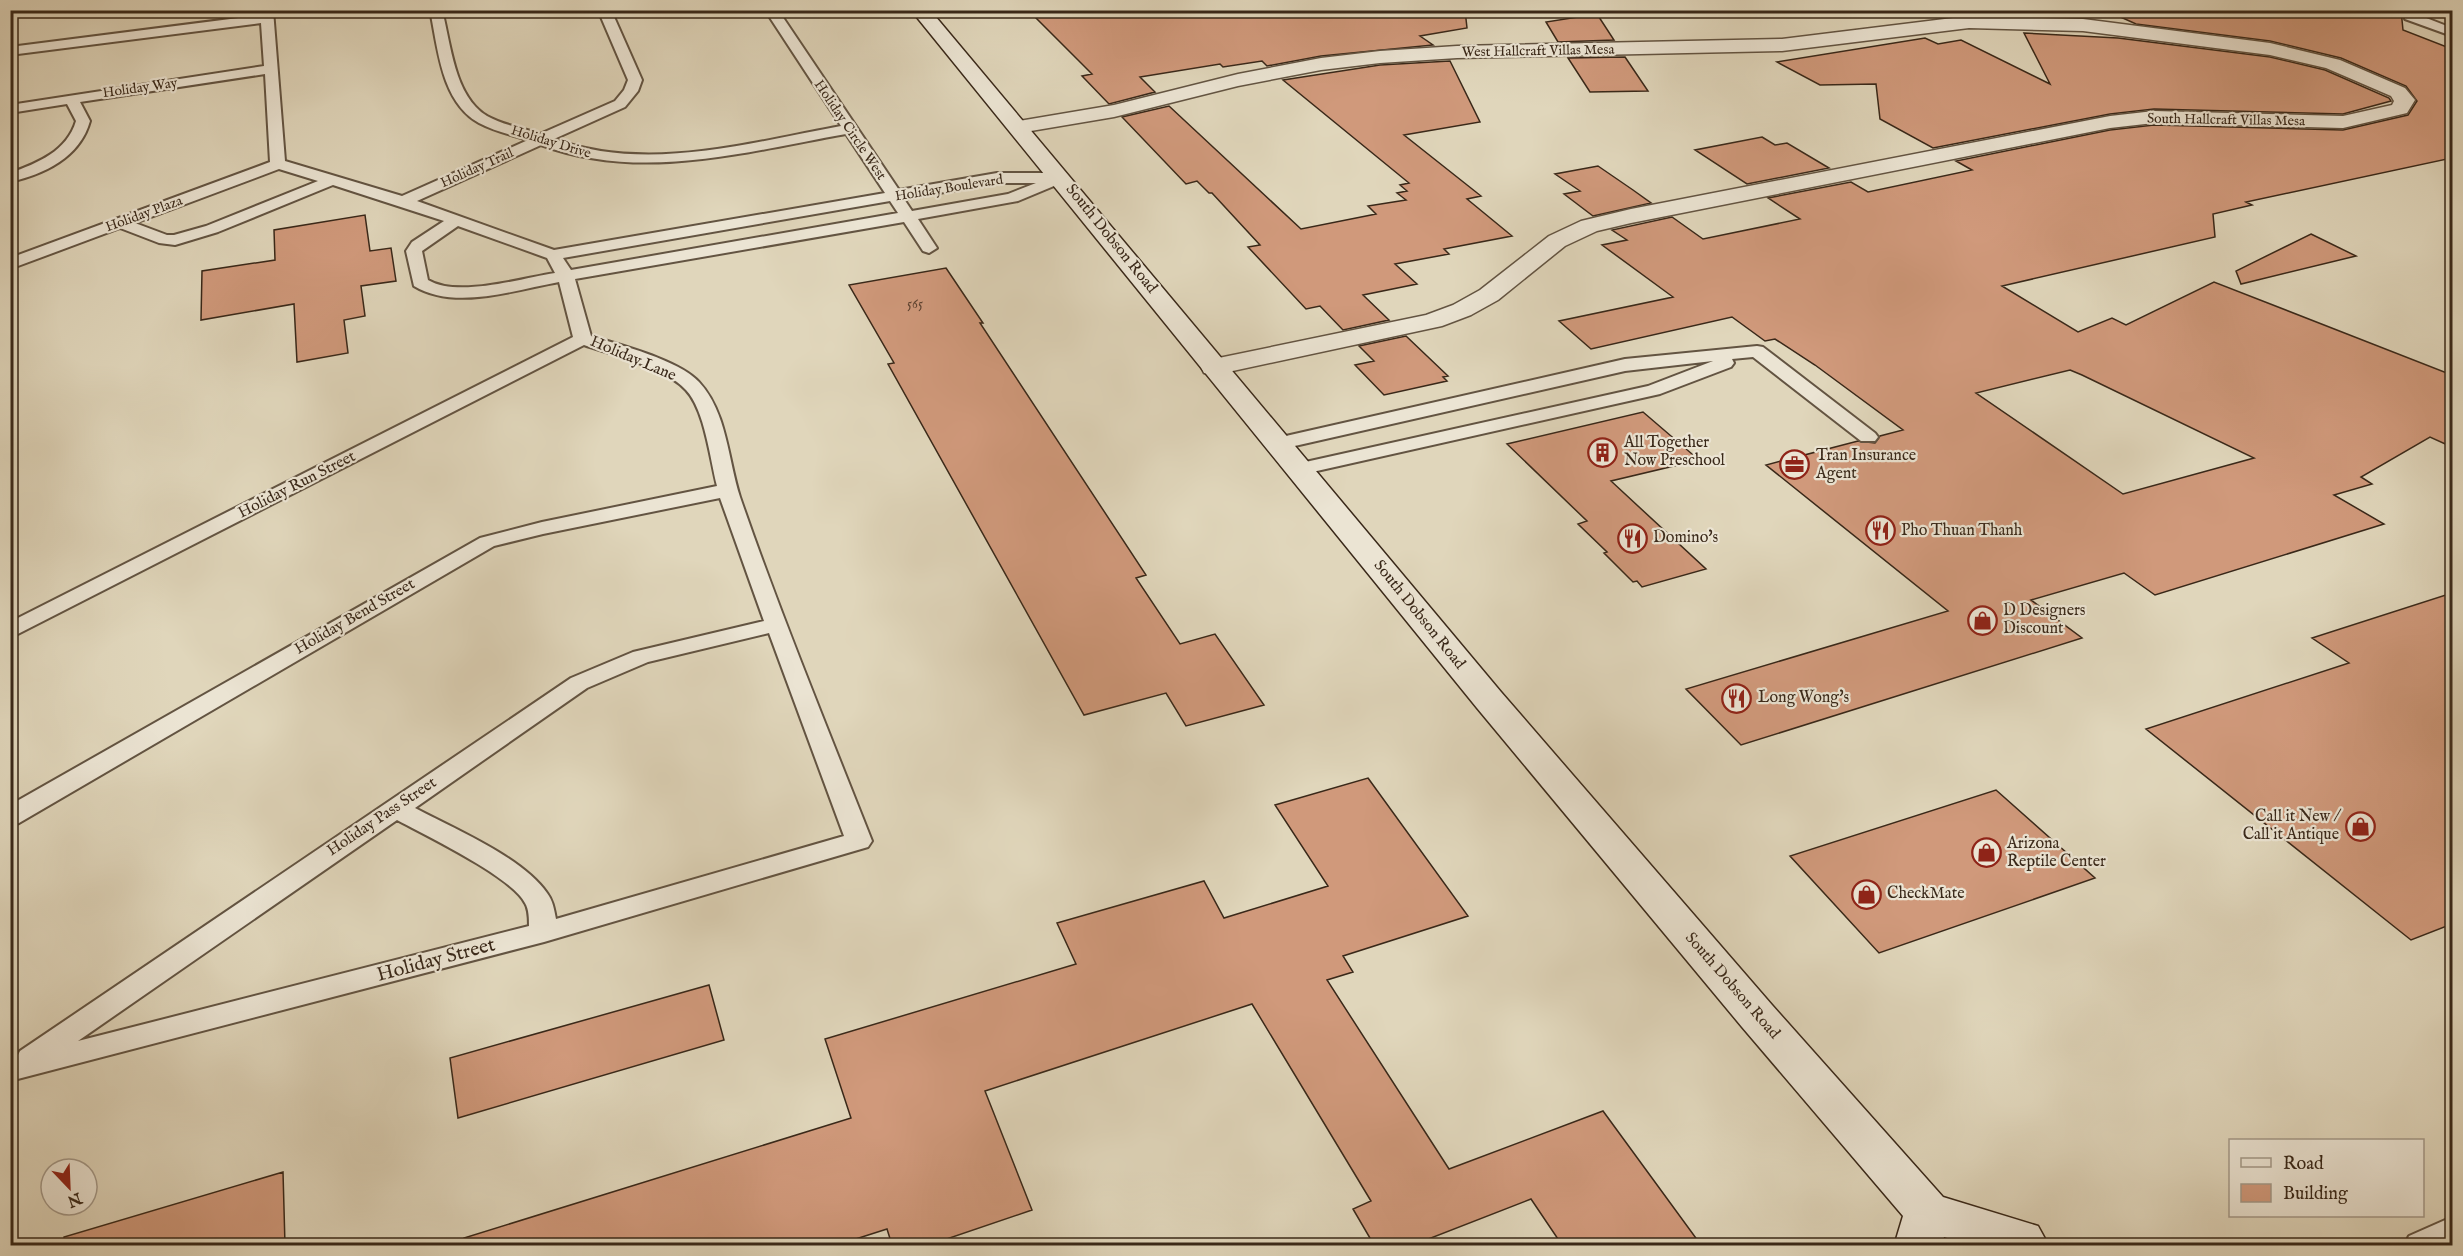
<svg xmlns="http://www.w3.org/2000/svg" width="2463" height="1256" viewBox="0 0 2463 1256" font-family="'IM FELL English',serif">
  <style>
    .building { fill: #d0997b; stroke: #392819; stroke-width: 1.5; fill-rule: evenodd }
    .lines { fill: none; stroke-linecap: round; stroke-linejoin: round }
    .lane-casing { stroke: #635442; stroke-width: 4 }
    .street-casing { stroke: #635442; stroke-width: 3 }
    .secondary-casing { stroke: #392819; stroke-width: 3 }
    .lane { fill: #ebe4d3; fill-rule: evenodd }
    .street { fill: #ebe4d3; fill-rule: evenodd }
    .secondary { fill: #ebe4d3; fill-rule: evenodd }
    .labels { text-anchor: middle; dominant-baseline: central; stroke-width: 4.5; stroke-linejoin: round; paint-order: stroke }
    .far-street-label { font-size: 14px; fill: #392819; stroke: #ebe4d3 }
    .number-label { font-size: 14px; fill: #5f4432 }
    .street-label { font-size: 16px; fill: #392819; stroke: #ebe4d3 }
    .poi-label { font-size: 16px; fill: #392819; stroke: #ebe4d3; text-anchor: start }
    .near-street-label { font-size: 20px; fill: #392819; stroke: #ebe4d3 }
  </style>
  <rect width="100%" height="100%" fill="#e0d6bb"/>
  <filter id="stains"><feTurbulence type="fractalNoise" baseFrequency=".00333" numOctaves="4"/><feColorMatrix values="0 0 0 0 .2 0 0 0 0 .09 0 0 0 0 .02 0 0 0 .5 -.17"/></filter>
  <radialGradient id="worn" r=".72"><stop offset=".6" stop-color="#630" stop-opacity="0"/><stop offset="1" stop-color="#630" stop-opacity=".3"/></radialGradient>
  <path class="building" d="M 1071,10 L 1125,10 L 1129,14 L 1157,10 L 1465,10 L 1467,28 L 1420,36 L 1433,45 L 1321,56 L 1267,66 L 1262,61 L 1223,67 L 1220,64 L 1140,77 L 1155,92 L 1109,104 L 1082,76 L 1092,74 L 1034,16 Z
    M 2105,10 L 2401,10 L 2403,30 L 2452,49 L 2452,158 L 2246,202 L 2252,205 L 2213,214 L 2215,237 L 2002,286 L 2078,332 L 2112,318 L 2126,325 L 2214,282 L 2452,375 L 2452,447 L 2430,437 L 2361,477 L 2372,484 L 2334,495 L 2384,524 L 2155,595 L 2124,573 L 2031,600 L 2082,638 L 1741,745 L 1686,689 L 1948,611 L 1766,465 L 1858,441 L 1875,443 L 1880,436 L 1903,430 L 1815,365 L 1775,339 L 1765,341 L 1732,317 L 1591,349 L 1559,321 L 1673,297 L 1602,245 L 1627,240 L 1612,230 L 1672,217 L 1703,239 L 1800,219 L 1768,198 L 1851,182 L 1868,192 L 1972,170 L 1956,161 L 2110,130 L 2154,125 L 2343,130 L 2408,115 L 2417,101 L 2406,86 L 2341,58 L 2270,41 L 2136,24 ZM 2070,370 L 2082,375 L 2254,458 L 2123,494 L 1976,393 Z
    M 1597,14 L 1614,40 L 1558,42 L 1546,22 Z
    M 2024,33 L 2118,38 L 2270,57 L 2325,70 L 2389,98 L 2391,101 L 2343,114 L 2154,109 L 2110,114 L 1933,148 L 1880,119 L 1876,84 L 1820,85 L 1777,62 L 1925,38 L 1938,44 L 1961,40 L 2050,84 Z
    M 1625,57 L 1648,91 L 1590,92 L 1568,58 Z
    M 1450,61 L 1480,122 L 1404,135 L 1481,196 L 1467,199 L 1512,236 L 1444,249 L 1449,254 L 1395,264 L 1417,284 L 1363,295 L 1389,320 L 1343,330 L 1320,306 L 1306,309 L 1248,247 L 1260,245 L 1212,193 L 1209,193 L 1197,181 L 1186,184 L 1122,117 L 1169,106 L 1301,229 L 1376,214 L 1368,206 L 1406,200 L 1397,193 L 1407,191 L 1400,185 L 1409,183 L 1283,80 L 1380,65 Z
    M 1762,137 L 1775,145 L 1787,143 L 1829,168 L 1747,184 L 1695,150 Z
    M 1598,166 L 1633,190 L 1651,203 L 1593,216 L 1564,194 L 1580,191 L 1555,174 Z
    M 365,215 L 370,251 L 391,248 L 396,281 L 361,286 L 365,316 L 344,320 L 348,353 L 297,362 L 294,304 L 201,320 L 202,271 L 275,260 L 274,230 Z
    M 2311,234 L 2356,256 L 2241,284 L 2236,271 Z
    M 946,268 L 983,323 L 980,323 L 1146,575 L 1136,578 L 1180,644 L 1215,634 L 1264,705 L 1186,726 L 1166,693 L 1084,715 L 888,364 L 894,363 L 849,285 Z
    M 1406,336 L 1448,376 L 1443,377 L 1447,381 L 1384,395 L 1355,365 L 1374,361 L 1359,346 Z
    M 1643,412 L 1699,460 L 1611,481 L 1706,569 L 1642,587 L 1637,581 L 1633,582 L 1604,553 L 1607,552 L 1578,524 L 1587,521 L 1507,444 Z
    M 2452,593 L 2452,924 L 2411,940 L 2146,729 L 2349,663 L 2312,638 Z
    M 1368,778 L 1468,916 L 1343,956 L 1353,972 L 1327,980 L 1449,1169 L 1603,1111 L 1701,1245 L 1562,1245 L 1531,1199 L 1413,1245 L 1374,1245 L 1353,1209 L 1371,1201 L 1252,1004 L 985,1091 L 1032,1210 L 929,1245 L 892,1245 L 887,1229 L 837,1245 L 465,1245 L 464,1238 L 851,1118 L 825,1039 L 1076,964 L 1057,923 L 1204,881 L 1224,918 L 1328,886 L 1275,805 Z
    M 1996,790 L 2095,878 L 1879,953 L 1790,856 Z
    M 709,985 L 724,1040 L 458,1118 L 450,1058 Z
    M 283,1172 L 285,1245 L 65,1245 L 64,1237 Z"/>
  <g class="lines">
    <defs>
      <path id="lane" d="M 261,10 L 273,10 L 285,161 L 402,196 L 528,140 C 511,135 494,131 479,123 C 441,102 438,48 430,10 L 442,10 C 451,44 454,96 487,116 C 503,125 522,128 540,134 L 615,101 L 624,90 L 628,80 L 598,10 L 611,10 L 642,80 L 638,91 L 625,107 L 554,139 C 646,173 748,143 841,126 L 765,10 L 778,10 L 899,190 L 997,173 L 1048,173 L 1054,175 L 1061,173 L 1069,178 L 1066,181 L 1018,201 L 918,219 L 937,248 L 929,253 L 923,251 L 904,222 L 575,279 L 591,336 C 620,345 679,360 699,382 C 727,412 728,460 740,497 C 780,613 827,727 872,841 L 868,847 L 544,942 L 10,1081 L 10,1058 L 17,1057 L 20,1051 L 571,678 L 633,652 L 764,621 L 720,498 L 543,534 L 494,546 L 19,823 L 10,826 L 10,805 L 480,538 L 542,522 L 717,486 C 710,459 705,410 686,390 C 665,367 613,355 584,345 L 10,638 L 10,622 L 573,337 L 559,282 C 515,290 455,311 414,286 L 406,251 L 412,242 L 444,221 L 333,185 L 218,232 L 175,245 L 159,243 L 120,228 L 10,269 L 10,258 L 270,162 L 265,74 L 80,102 L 90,121 C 80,157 45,174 10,182 L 10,173 C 38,163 67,151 76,121 L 67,104 L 10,113 L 10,105 L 264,66 L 261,23 L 10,55 L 10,47 L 261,15 ZM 846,134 L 885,193 L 554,250 L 417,201 L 541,145 C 642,182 744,152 846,134 ZM 279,169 L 318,181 L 206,226 L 174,235 L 167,235 L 135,223 ZM 997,183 L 1036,183 L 1008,194 L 912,211 L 904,199 ZM 890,201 L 898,213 L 571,270 L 563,258 ZM 458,226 L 547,258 L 555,273 C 522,278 458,298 428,280 L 422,251 ZM 769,633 L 844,836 L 556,919 C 554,909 553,901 547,893 C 522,857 453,828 415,808 L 587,688 L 648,662 ZM 397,820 C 425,835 512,877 525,903 C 529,909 529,919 529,926 L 78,1041 Z
        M 2404,10 L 2416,10 L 2416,14 L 2452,28 L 2452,36 L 2405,19 Z
        M 1757,346 L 1763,347 L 1875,433 L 1878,437 L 1875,441 L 1861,441 L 1753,357 L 1732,359 L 1734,363 L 1731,367 L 1660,394 L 1299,475 L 1292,473 L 1289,469 L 1292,465 L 1648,386 L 1713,361 L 1625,371 L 1277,450 L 1270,448 L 1267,444 L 1270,440 L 1277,438 L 1625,359 Z
        M 2452,1217 L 2452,1246 L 2404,1246 L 2409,1236 Z"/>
      <path id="street" d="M 1969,16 L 2083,19 L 2270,43 L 2340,60 L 2405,88 L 2415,100 L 2407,113 L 2343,128 L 2154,123 L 2110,128 L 1631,223 L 1597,231 L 1565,246 L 1498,300 L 1471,315 L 1442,326 L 1214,375 L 1204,373 L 1201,367 L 1204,361 L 1426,315 L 1453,305 L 1480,290 L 1549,236 L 1581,221 L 1631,209 L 2110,116 L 2154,111 L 2343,116 L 2392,105 L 2394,101 L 2391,96 L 2326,68 L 2270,55 L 2083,31 L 1969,28 L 1782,51 L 1457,58 L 1380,63 L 1321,70 L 1238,86 L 1114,117 L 1019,133 L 1011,132 L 1008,127 L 1011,122 L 1019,121 L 1114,105 L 1238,74 L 1321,58 L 1380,51 L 1457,46 L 1782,39 Z"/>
      <path id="secondary" d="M 911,10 L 930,10 L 1501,692 L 1772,1005 L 1943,1197 L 2038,1226 L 2049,1246 L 1973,1246 L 1944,1237 L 1942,1246 L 1894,1246 L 1903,1216 L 1742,1027 L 1477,708 Z"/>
    </defs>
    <use href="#lane" class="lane-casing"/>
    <use href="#street" class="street-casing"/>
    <use href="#secondary" class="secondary-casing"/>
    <use href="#lane" class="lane"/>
    <use href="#street" class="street"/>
    <use href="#secondary" class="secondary"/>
  </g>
  <defs>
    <symbol id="building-ring" viewBox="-11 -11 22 22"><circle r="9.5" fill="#ebe4d3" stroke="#8f2418" stroke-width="1.5"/><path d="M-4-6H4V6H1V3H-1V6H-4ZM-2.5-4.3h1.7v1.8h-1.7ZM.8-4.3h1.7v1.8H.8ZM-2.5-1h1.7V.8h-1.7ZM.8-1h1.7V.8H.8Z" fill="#8f2418"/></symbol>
    <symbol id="office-ring" viewBox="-11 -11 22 22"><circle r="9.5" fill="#ebe4d3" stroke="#8f2418" stroke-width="1.5"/><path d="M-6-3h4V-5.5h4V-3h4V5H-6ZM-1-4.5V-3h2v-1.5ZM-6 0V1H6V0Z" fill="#8f2418"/></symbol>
    <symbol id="restaurant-ring" viewBox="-11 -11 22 22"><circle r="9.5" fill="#ebe4d3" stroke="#8f2418" stroke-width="1.5"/><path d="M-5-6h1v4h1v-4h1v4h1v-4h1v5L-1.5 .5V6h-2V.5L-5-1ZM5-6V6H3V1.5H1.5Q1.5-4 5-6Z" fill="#8f2418"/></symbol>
    <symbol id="shop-ring" viewBox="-11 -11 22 22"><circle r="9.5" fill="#ebe4d3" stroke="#8f2418" stroke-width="1.5"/><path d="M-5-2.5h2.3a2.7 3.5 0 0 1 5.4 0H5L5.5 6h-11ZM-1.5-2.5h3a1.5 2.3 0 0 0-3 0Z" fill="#8f2418"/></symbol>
  </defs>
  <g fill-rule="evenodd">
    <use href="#building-ring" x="1586" y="436" width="33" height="33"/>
    <use href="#office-ring" x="1778" y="448" width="33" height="33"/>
    <use href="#restaurant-ring" x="1864" y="514" width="33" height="33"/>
    <use href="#restaurant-ring" x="1616" y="522" width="33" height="33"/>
    <use href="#shop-ring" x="1966" y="604" width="33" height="33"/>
    <use href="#restaurant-ring" x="1720" y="682" width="33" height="33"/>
    <use href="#shop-ring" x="2344" y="810" width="33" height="33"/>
    <use href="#shop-ring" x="1970" y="836" width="33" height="33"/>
    <use href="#shop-ring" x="1850" y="878" width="33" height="33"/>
  </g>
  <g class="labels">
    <g class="far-street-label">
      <text transform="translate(1538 51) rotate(-1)">West Hallcraft Villas Mesa</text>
      <text transform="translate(140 88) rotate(-8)">Holiday Way</text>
      <text transform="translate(2226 120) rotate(1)">South Hallcraft Villas Mesa</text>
      <text transform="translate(850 130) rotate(56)">Holiday Circle West</text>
      <text transform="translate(551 142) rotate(17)">Holiday Drive</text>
      <text transform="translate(477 168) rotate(-24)">Holiday Trail</text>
      <text transform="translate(949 188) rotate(-9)">Holiday Boulevard</text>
      <text transform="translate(144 214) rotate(-20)">Holiday Plaza</text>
    </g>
    <g class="number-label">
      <text x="915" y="304">565</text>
    </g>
    <g class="street-label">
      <text transform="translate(1111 239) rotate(51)">South Dobson Road</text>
      <text transform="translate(633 359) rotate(23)">Holiday Lane</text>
      <text transform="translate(297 485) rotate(-27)">Holiday Run Street</text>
      <text transform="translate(1419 615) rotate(51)">South Dobson Road</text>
      <text transform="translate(355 617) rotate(-30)">Holiday Bend Street</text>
      <text transform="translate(382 817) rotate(-34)">Holiday Pass Street</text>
      <text transform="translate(1732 986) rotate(49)">South Dobson Road</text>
    </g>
    <g class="poi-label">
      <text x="1624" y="443">All Together<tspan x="1624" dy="18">Now Preschool</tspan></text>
      <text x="1816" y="456">Tran Insurance<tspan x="1816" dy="18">Agent</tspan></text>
      <text x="1901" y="531">Pho Thuan Thanh</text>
      <text x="1653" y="538">Domino's</text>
      <text x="2003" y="611">D Designers<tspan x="2003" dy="18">Discount</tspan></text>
      <text x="1758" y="698">Long Wong's</text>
      <text x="2339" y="817" text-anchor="end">Call it New /<tspan x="2339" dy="18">Call it Antique</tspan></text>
      <text x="2007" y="844">Arizona<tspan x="2007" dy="18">Reptile Center</tspan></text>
      <text x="1887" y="894">CheckMate</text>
    </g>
    <g class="near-street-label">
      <text transform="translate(436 960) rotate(-15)">Holiday Street</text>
    </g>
  </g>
  <rect width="2463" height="1256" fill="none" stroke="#e0d6bb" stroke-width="36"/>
  <rect x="12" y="12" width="2439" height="1232" fill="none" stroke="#392819" stroke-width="3"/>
  <rect x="18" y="18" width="2427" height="1220" fill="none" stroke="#392819" stroke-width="1.5"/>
  <rect x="2229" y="1139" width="195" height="78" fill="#ebe4d3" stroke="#a49989" stroke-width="1.5"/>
  <rect x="2241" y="1158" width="30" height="9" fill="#ebe4d3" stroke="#a49989" stroke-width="1.5"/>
  <text x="2283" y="1169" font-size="18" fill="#392819">Road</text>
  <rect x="2241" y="1184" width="30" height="18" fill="#d0997b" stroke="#a49989" stroke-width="1.5"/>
  <text x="2283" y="1199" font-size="18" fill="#392819">Building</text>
  <g transform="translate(69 1187) rotate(157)"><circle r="28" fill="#ebe4d3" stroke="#a49989" stroke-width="1.5"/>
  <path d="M0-4.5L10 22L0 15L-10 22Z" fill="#8f2418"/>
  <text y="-9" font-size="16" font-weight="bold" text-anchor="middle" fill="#392819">N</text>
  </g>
  <rect width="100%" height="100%" filter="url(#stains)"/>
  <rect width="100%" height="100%" fill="url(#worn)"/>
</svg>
